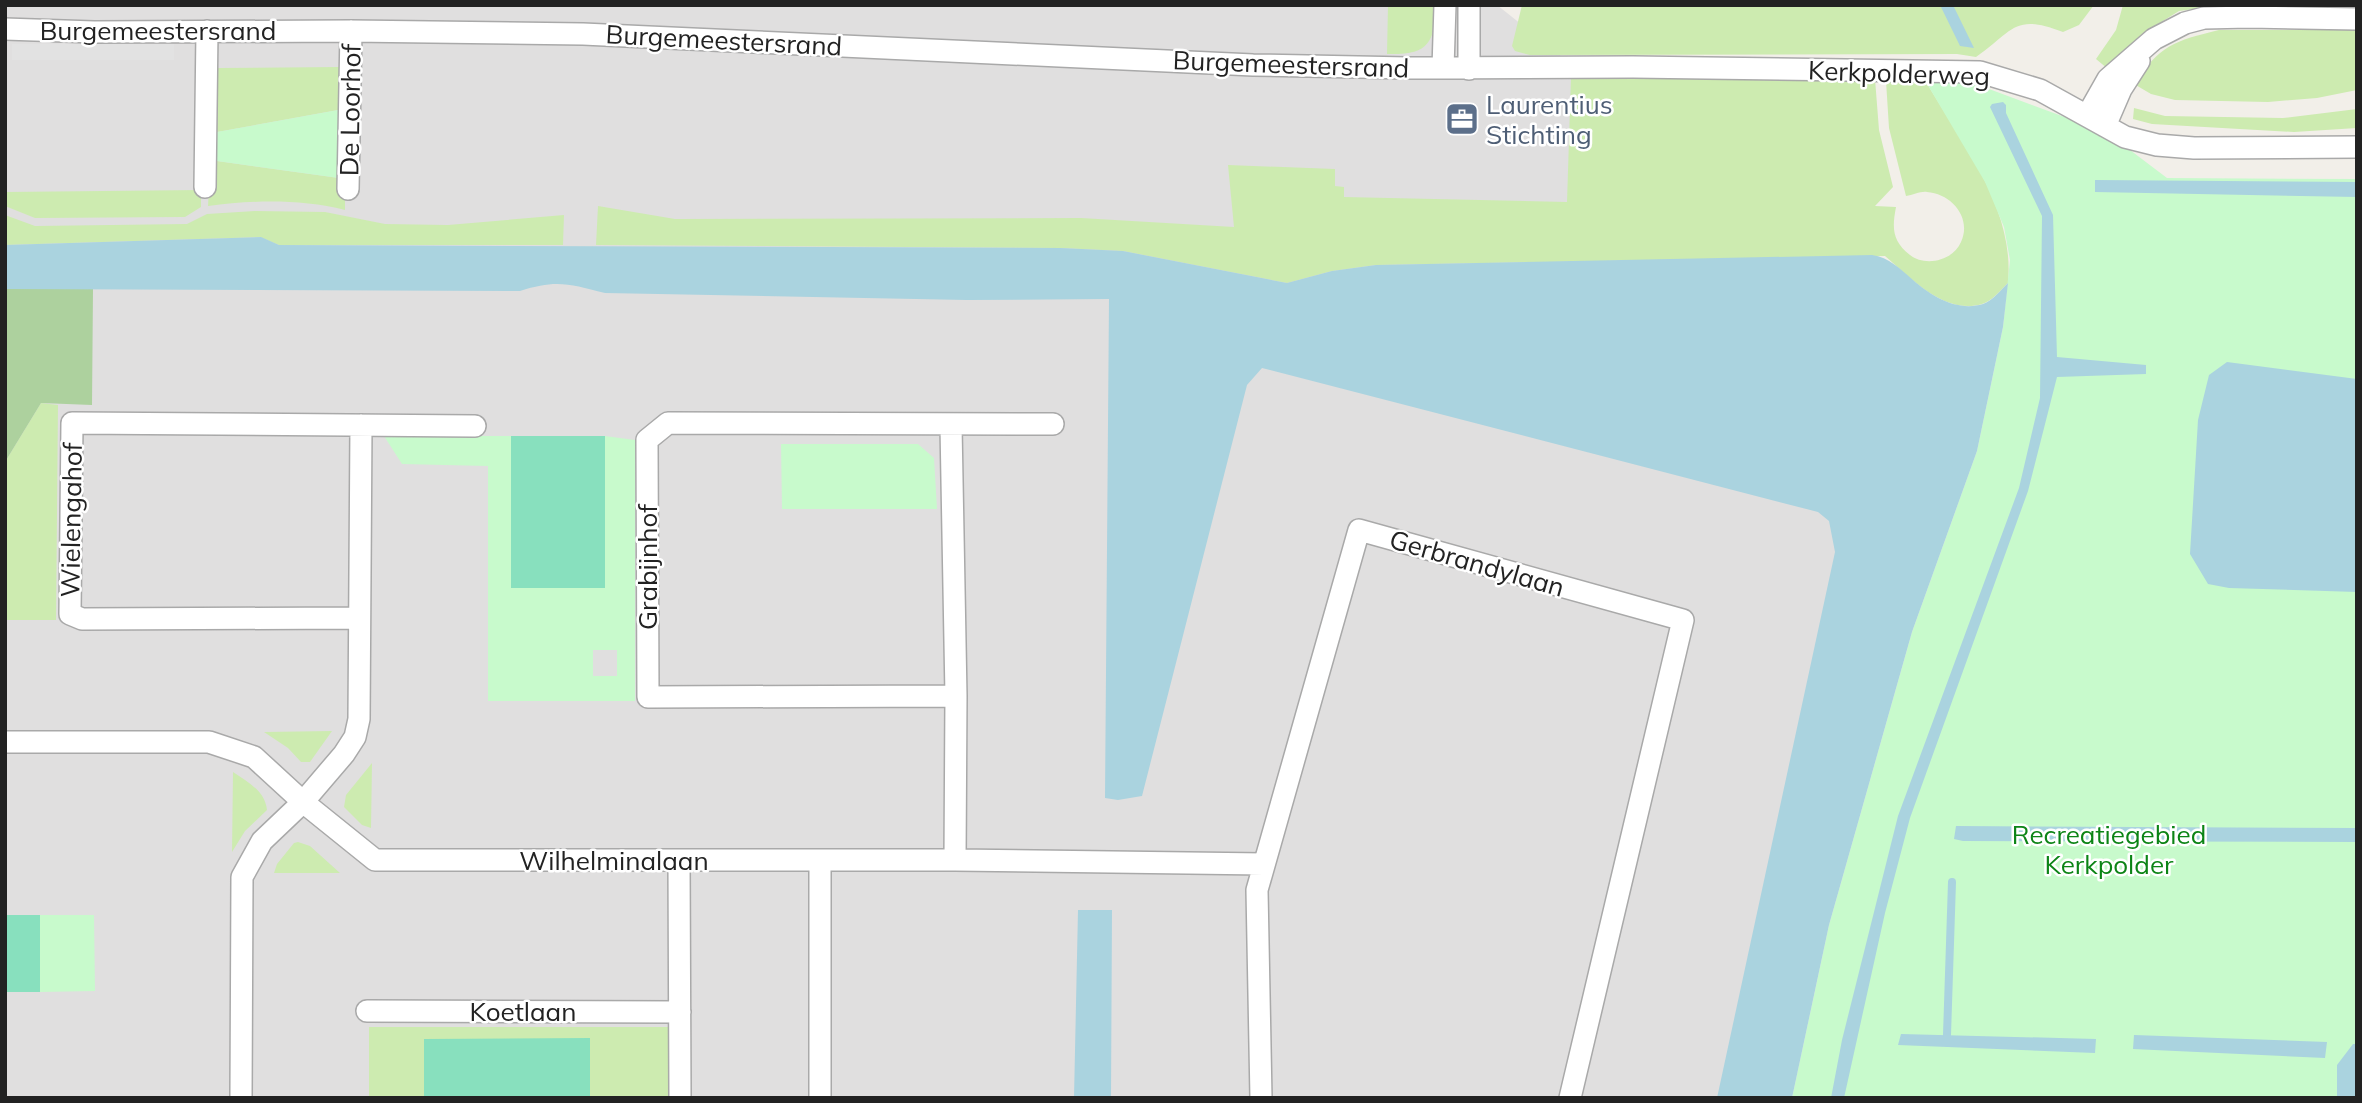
<svg xmlns="http://www.w3.org/2000/svg" width="2362" height="1103" viewBox="0 0 2362 1103" font-family="Mulish,sans-serif">
  <style>
    .residential { fill: #e0dfdf }
    .grass { fill: #cdebb0 }
    .forest { fill: #add19e }
    .park { fill: #c8facc; fill-rule: evenodd }
    .pitch { fill: #88e0be }
    .parking { fill: #e2e2e2 }
    .water { fill: #aad3df }
    .lines { fill: none; stroke-linecap: round; stroke-linejoin: round }
    .stream { stroke: #aad3df; stroke-width: 8 }
    .minor-casing { stroke: #a9a9a9; stroke-width: 24 }
    .minor { stroke: #fff; stroke-width: 21 }
    .labels { text-anchor: middle; dominant-baseline: central; stroke-width: 5; stroke-linejoin: round; paint-order: stroke }
    .street-label { font-size: 26px; fill: #222; stroke: #fff }
    .service-label { font-size: 26px; fill: #4e5e75; stroke: #fff; text-anchor: start }
    .park-label { font-size: 26px; fill: #0c8416; stroke: #fff }
  </style>
  <rect width="100%" height="100%" fill="#f2efe9"/>
  <path class="residential" d="M 5,5 L 1497,5 L 1718,181 L 1908,275 L 1733,1098 L 5,1098 Z"/>
  <path class="grass" d="M 1388,5 L 1438,5 C 1433,44 1429,55 1387,54 Z
    M 1522,5 L 2094,5 L 2079,25 L 2063,32 C 2014,13 2014,30 1976,57 L 1957,54 L 1530,55 L 1515,51 L 1512,46 Z
    M 2123,5 L 2357,5 L 2225,5 L 2179,11 L 2142,34 L 2108,69 L 2096,59 L 2116,30 Z
    M 2219,30 L 2357,30 L 2357,90 L 2317,98 L 2268,102 L 2175,100 L 2151,94 L 2134,84 C 2160,45 2174,41 2219,30 Z
    M 340,67 L 338,110 L 217,132 L 218,68 Z
    M 1571,77 L 1875,79 L 1879,130 L 1893,187 L 1875,206 L 1896,207 C 1892,228 1892,241 1910,255 C 1925,267 1953,261 1961,242 C 1972,218 1952,194 1927,192 C 1921,191 1913,195 1906,196 L 1889,128 L 1886,81 L 1926,82 C 1962,143 2015,208 2008,283 C 2001,290 1992,301 1982,304 C 1944,315 1911,278 1885,256 L 1376,265 L 1332,271 L 1287,283 L 1123,251 L 1061,248 L 596,245 L 598,206 L 675,219 L 1081,218 L 1234,227 L 1228,165 L 1335,169 L 1335,186 L 1344,187 L 1344,197 L 1567,202 Z
    M 2134,108 L 2165,116 L 2283,118 L 2357,109 L 2357,128 L 2294,132 L 2152,124 L 2133,119 Z
    M 217,161 L 339,178 L 345,188 L 345,210 C 301,199 253,200 208,206 L 209,188 L 216,187 Z
    M 201,190 L 201,207 L 185,217 L 35,218 L 5,206 L 5,192 Z
    M 255,211 L 325,212 L 385,224 L 448,225 L 564,215 L 563,245 L 279,245 L 260,237 L 5,245 L 5,215 L 35,226 L 187,224 L 207,214 Z
    M 41,403 L 58,405 L 56,620 L 5,620 L 5,462 Z
    M 332,731 L 310,762 L 301,762 L 288,748 L 264,732 Z
    M 372,763 L 371,828 L 362,825 L 344,807 L 346,795 Z
    M 233,772 C 248,782 265,791 267,810 L 245,831 L 232,852 Z
    M 298,842 L 310,846 L 340,873 L 274,873 L 277,864 L 294,843 Z
    M 369,1027 L 675,1027 L 676,1098 L 369,1098 Z"/>
  <path class="forest" d="M 5,289 L 93,289 L 92,405 L 41,403 L 5,462 Z"/>
  <path class="park" d="M 1926,82 L 1958,82 L 1981,86 L 2070,119 L 2130,150 L 2167,178 L 2357,179 L 2357,1098 L 1792,1098 L 1829,925 L 1912,632 L 1977,451 L 2003,327 L 2010,260 L 2004,227 L 1985,182 Z
    M 338,110 L 339,178 L 217,161 L 217,132 Z
    M 384,436 L 511,436 L 511,587 L 605,588 L 605,436 L 635,440 L 635,701 L 488,701 L 488,466 L 402,464 ZM 593,650 L 617,650 L 617,676 L 593,676 Z
    M 781,444 L 918,444 L 934,458 L 937,509 L 782,509 Z
    M 40,915 L 94,915 L 95,991 L 40,992 Z"/>
  <path class="pitch" d="M 511,436 L 605,436 L 605,588 L 511,588 Z
    M 5,915 L 40,915 L 40,992 L 5,992 Z
    M 590,1038 L 590,1098 L 424,1098 L 424,1039 Z"/>
  <path class="parking" d="M 12,44 L 174,44 L 174,60 L 12,60 Z"/>
  <path class="water" d="M 1940,5 L 1953,5 L 1974,48 L 1960,46 Z
    M 2003,102 L 2006,105 L 2006,113 L 2053,215 L 2057,357 L 2146,365 L 2146,374 L 2057,377 L 2028,491 L 1910,818 L 1885,913 L 1844,1098 L 1831,1098 L 1842,1040 L 1898,816 L 2019,488 L 2040,398 L 2042,216 L 1990,107 L 1992,104 Z
    M 2095,180 L 2357,182 L 2357,197 L 2095,192 Z
    M 261,237 L 279,245 L 1061,248 L 1123,251 L 1287,283 L 1332,271 L 1376,265 L 1872,255 C 1889,257 1900,269 1913,280 C 1931,296 1957,312 1983,304 C 1992,301 2001,290 2008,283 L 2003,327 L 1977,451 L 1912,632 L 1829,925 L 1792,1098 L 1717,1098 L 1835,552 L 1829,521 L 1818,512 L 1262,368 L 1247,385 L 1142,796 L 1118,800 L 1105,798 L 1109,299 L 967,300 L 605,293 C 570,284 556,279 520,291 L 5,289 L 5,245 Z
    M 2227,362 L 2357,379 L 2357,592 L 2229,588 L 2208,584 L 2190,554 L 2198,420 L 2209,375 Z
    M 1956,826 L 2357,828 L 2357,842 L 1963,841 L 1954,839 Z
    M 1078,910 L 1112,910 L 1111,1098 L 1074,1098 Z
    M 1901,1034 L 2096,1039 L 2095,1053 L 1898,1045 Z
    M 2134,1035 L 2327,1042 L 2325,1058 L 2133,1049 Z
    M 2353,1044 L 2357,1044 L 2357,1098 L 2337,1098 L 2337,1065 Z"/>
  <g class="lines">
    <path class="stream" d="M 1947,1035 L 1952,882"/>
    <defs>
      <path id="minor" d="M 5,29 L 94,32 L 351,31 L 583,34 L 1253,65 L 1408,68 L 1633,67 L 1980,72 L 2040,90 L 2125,137 L 2157,145 L 2194,148 L 2357,147
        M 1443,68 L 1445,5
        M 1469,69 L 1469,5
        M 2087,116 L 2108,79 L 2154,39 L 2185,23 L 2204,18 L 2249,17 L 2357,19
        M 2105,126 L 2121,89 L 2139,61
        M 205,187 L 207,31
        M 348,189 L 351,31
        M 951,426 L 956,696 L 955,860
        M 359,618 L 82,619 L 70,614 L 72,423 L 475,426
        M 956,696 L 648,697 L 647,440 L 668,423 L 1053,424
        M 5,742 L 209,742 L 254,757 L 303,802 L 375,860 L 955,860 L 1264,864
        M 679,860 L 680,1098
        M 367,1011 L 680,1012
        M 241,1098 L 242,877 L 262,841 L 303,802 L 344,754 L 355,737 L 359,719 L 361,425
        M 820,1098 L 820,860
        M 1261,1098 L 1257,890 L 1359,530 L 1683,620 L 1570,1098"/>
    </defs>
    <use href="#minor" class="minor-casing"/>
    <use href="#minor" class="minor"/>
  </g>
  <defs>
    <symbol id="office-square" viewBox="-11 -11 22 22"><rect x="-9" y="-9" width="18" height="18" rx="4" fill="#5c6f8a" stroke="#fff"/><path d="M-6-3h4V-5.5h4V-3h4V5H-6ZM-1-4.5V-3h2v-1.5ZM-6 0V1H6V0Z" fill="#fff"/></symbol>
  </defs>
  <g fill-rule="evenodd">
    <use href="#office-square" x="1443" y="100" width="38" height="38"/>
  </g>
  <g class="labels">
    <g class="street-label">
      <text x="158" y="30">Burgemeestersrand</text>
      <text transform="translate(724 40) rotate(3)">Burgemeestersrand</text>
      <text transform="translate(1291 64) rotate(2)">Burgemeestersrand</text>
      <text transform="translate(1899 73) rotate(2)">Kerkpolderweg</text>
      <text transform="translate(350 110) rotate(-89)">De Loorhof</text>
      <text transform="translate(71 520) rotate(-89)">Wielengahof</text>
      <text transform="translate(1477 563) rotate(16)">Gerbrandylaan</text>
      <text transform="translate(647 567) rotate(-90)">Grabijnhof</text>
      <text x="614" y="860">Wilhelminalaan</text>
      <text x="523" y="1011">Koetlaan</text>
    </g>
    <g class="service-label">
      <text x="1486" y="104">Laurentius<tspan x="1486" dy="30">Stichting</tspan></text>
    </g>
    <g class="park-label">
      <text x="2109" y="834">Recreatiegebied<tspan x="2109" dy="30">Kerkpolder</tspan></text>
    </g>
  </g>
  <rect width="2362" height="1103" fill="none" stroke="#222222" stroke-width="14"/>
</svg>
